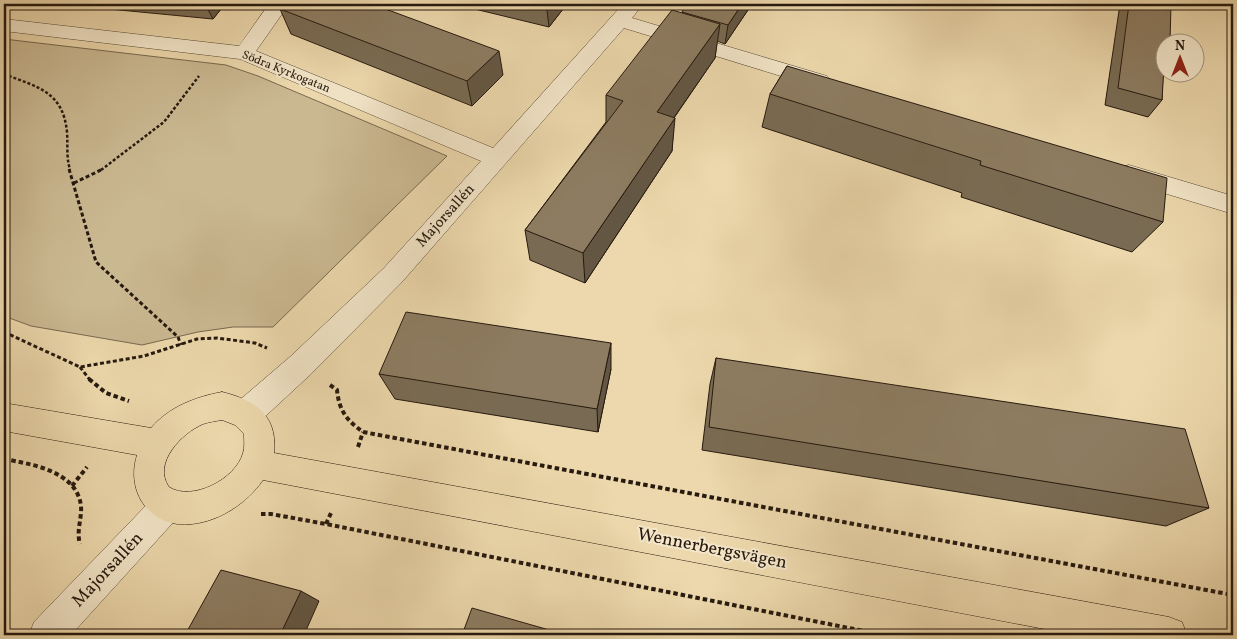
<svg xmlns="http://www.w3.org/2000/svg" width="1237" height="639" viewBox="0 0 1237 639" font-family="Vollkorn,serif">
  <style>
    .green { fill: #cab891; stroke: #786850 }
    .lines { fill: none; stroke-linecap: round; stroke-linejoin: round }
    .minor-casing { stroke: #584936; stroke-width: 1 }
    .major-casing { stroke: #26190f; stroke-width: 1 }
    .path-far2 { stroke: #26190f; stroke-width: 2.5; stroke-dasharray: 3 2; stroke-linecap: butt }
    .path-far1 { stroke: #26190f; stroke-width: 3; stroke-dasharray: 4 2.5; stroke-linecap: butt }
    .path { stroke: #26190f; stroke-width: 4; stroke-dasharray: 4.5 3; stroke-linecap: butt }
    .minor { fill: #f3e6c9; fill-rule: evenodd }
    .major { fill: #ecd8ac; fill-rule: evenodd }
    .wall { fill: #796b53; stroke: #26190f }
    .shaded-wall { fill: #635744; stroke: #26190f }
    .building { fill: #8d7c61; stroke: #26190f }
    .labels { text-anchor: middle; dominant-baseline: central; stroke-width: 4; stroke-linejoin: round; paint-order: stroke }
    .far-street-label { font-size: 12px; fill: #26190f; stroke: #f3e6c9 }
    .street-label { font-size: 15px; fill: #26190f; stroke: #f3e6c9 }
    .near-street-label { font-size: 18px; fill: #26190f; stroke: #f3e6c9 }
  </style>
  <rect width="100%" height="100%" fill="#ecd8ac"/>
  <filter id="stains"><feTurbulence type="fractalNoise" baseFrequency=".004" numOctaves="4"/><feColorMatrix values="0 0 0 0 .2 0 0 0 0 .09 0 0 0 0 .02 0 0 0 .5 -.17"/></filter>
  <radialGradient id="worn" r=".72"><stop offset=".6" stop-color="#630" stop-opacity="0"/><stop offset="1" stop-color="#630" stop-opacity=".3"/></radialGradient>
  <path class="green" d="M 4,39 L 226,65 L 258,76 L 447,156 L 273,327 L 233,327 L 198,332 L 142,345 L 31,326 L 4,316 Z"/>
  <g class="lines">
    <defs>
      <path id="minor" d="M 269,4 L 289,4 L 256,51 L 493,148 L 623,4 L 643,4 L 632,18 L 827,76 L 831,81 L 827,86 L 820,88 L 624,28 L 402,282 L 311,374 L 257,424 L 246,428 L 235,424 L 231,414 L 235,404 L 291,356 L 384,268 L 481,161 L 240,59 L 4,31 L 4,19 L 239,46 Z
        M 1129,165 L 1233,196 L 1233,214 L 1121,180 L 1117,174 L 1121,168 Z
        M 168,489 L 179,494 L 184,505 L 179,516 L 71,635 L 29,635 L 34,622 L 157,494 Z"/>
      <path id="major" d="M 222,392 C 255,400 278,415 274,453 L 1169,617 L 1182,622 L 1187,635 L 1076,635 L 263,480 C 247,503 220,521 192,524 C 151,529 125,493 137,455 L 4,431 L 4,403 L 151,428 C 169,407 195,397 222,392 ZM 222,420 L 235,425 L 244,434 C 244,440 245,447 243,453 C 236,479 192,502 169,487 C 152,463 182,433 203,424 C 209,422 216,421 222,420 Z"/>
    </defs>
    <use href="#minor" class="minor-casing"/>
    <use href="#major" class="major-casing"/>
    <path class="path-far2" d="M 4,74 C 37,87 63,91 67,132 C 68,146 66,156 70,170
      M 101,170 L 164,122 L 199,76"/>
    <path class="path-far1" d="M 69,169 L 96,262 L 178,337 L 181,345
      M 74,183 L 103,169
      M 4,332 L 80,367 L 144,356 L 197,339 L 217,338 L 255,343 L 267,348
      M 80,367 L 90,380"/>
    <path class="path" d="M 89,379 L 106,393 L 129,401
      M 330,385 L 337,390 C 339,410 346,420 363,432 L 1233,595
      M 358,447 L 363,432
      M 4,459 C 31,464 77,471 81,506 C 82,519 76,531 80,544
      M 72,486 L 87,467
      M 261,514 L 271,514 L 326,524 L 884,635
      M 326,524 L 331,513"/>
    <use href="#minor" class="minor"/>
    <use href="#major" class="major"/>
  </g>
  <path class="wall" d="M 57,4 L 225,4 L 213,19 Z
    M 454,4 L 567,4 L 549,27 Z
    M 688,4 L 752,4 L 725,44 L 717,41 L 715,58 L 674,118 L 672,151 L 585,283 L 530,260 L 525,230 L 606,122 L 606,95 L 682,13 L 682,12 Z
    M 1120,4 L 1171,4 L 1164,42 L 1162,100 L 1148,117 L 1105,105 Z
    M 280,9 L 503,75 L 472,106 L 291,34 Z
    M 787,66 L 1163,222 L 1132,252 L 961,197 L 962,193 L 762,127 L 770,94 Z
    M 716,358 L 1209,508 L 1166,526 L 702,450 L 710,384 Z
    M 611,369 L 598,432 L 395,399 L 379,374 Z"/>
  <path class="shaded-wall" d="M 205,4 L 225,4 L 213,19 Z
    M 553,4 L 567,4 L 549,27 L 547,10 Z
    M 742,4 L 752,4 L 725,44 L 728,25 Z
    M 720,24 L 715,58 L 655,145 L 657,112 Z
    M 499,51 L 503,75 L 472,106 L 467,81 Z
    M 675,118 L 672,151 L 585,283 L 583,253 Z
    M 611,343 L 611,369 L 598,432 L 597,409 Z
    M 301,591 L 319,601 L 304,635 L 280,635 Z"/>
  <path class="building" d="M 287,4 L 372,4 L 499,51 L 467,81 L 280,9 Z
    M 520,4 L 553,4 L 547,10 Z
    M 688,4 L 742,4 L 728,25 L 682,12 Z
    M 1129,4 L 1171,4 L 1170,42 L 1164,42 L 1164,66 L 1162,100 L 1118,88 Z
    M 672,10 L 720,24 L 657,112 L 675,118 L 583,253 L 525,230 L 623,101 L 606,95 Z
    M 787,66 L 1167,178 L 1163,222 L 980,165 L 981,161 L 770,94 Z
    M 406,312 L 611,343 L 597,409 L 379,374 Z
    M 716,358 L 1185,429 L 1209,508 L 709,427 Z
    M 221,570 L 301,591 L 280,635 L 185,635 Z
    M 472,608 L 567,635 L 462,635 Z"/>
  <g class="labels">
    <g class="far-street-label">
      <text transform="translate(286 72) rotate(22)">Södra Kyrkogatan</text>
    </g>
    <g class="street-label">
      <text transform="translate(446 216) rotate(-48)">Majorsallén</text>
    </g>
    <g class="near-street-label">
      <text transform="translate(712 549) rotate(11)">Wennerbergsvägen</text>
      <text transform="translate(108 570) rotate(-47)">Majorsallén</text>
    </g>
  </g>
  <rect width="1237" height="639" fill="none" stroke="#ecd8ac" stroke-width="20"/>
  <rect x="5" y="5" width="1227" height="629" fill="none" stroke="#26190f" stroke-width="2.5"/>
  <rect x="10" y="10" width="1217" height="619" fill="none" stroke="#26190f"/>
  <g transform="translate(1180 58)"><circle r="24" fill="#f3e6c9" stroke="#a1947f"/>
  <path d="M0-4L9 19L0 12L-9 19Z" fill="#8f2418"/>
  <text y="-8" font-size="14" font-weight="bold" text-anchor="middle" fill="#26190f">N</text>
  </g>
  <rect width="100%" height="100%" filter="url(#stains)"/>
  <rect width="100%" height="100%" fill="url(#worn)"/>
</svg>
